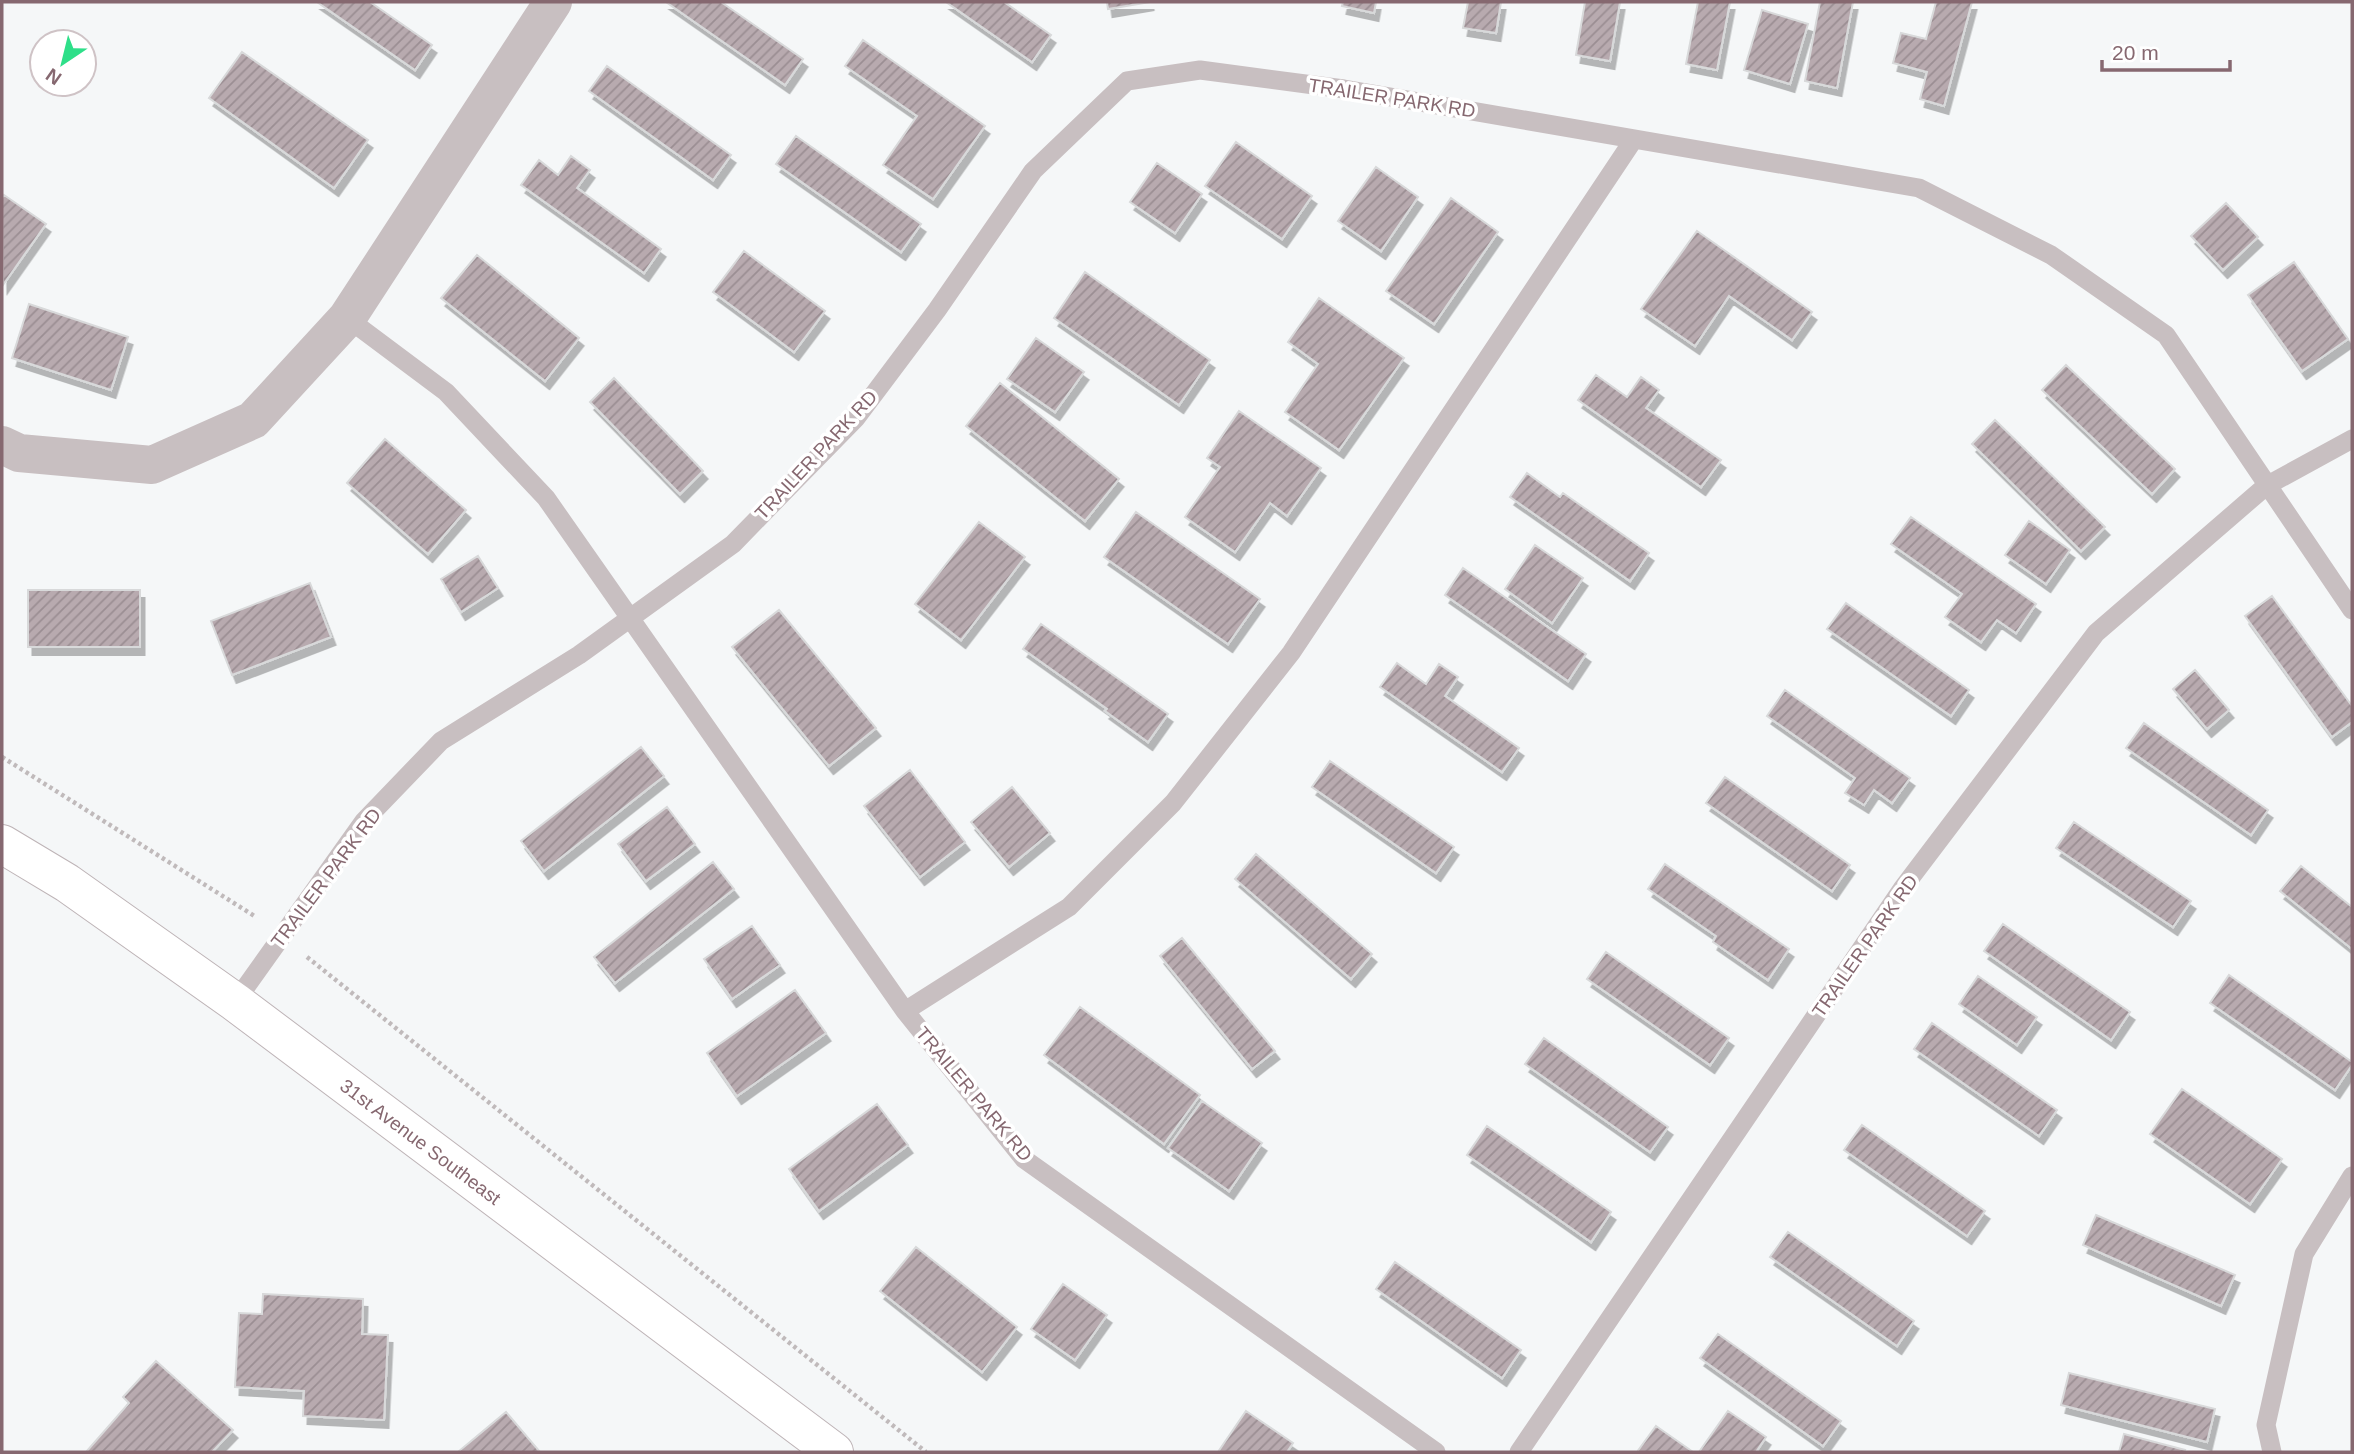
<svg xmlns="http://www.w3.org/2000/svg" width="2354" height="1454" viewBox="0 0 2354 1454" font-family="Helvetica,sans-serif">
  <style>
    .building { fill: url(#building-hatch); stroke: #d8d9da; stroke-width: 2; filter: url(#shadow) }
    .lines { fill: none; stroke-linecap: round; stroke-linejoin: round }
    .secondary-casing { stroke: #beb4b7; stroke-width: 40 }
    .path { stroke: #c0babb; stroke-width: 4.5; stroke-dasharray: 3.5 3.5; stroke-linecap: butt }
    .lane { stroke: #c8bfc1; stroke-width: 19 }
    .street { stroke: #c8bfc1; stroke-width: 38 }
    .secondary { stroke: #fff; stroke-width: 38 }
    .labels { text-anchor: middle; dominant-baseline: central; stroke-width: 7; stroke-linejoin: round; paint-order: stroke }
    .street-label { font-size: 19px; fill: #866870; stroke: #fff }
  </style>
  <defs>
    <pattern id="building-hatch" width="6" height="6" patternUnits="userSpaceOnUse" patternTransform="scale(1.75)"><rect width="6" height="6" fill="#b8aaaf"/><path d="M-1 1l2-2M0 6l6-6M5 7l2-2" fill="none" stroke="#9b8e93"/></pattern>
    <filter id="shadow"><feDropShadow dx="4.5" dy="8" stdDeviation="0" flood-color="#0004"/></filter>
  </defs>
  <rect width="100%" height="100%" fill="#f5f7f8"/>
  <path class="building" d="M 317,2 L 370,2 L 432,45 L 415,70 Z
    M 666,2 L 721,2 L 803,59 L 785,85 Z
    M 946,2 L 1004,2 L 1051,35 L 1032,62 Z
    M 1107,2 L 1150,2 L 1108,9 Z
    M 1343,2 L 1376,2 L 1374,13 L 1342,6 Z
    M 1468,2 L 1501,2 L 1496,33 L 1463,28 Z
    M 1585,2 L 1620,2 L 1610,61 L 1576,55 Z
    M 1698,2 L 1730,2 L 1717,70 L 1686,64 Z
    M 1820,2 L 1853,2 L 1837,88 L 1805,81 Z
    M 1936,2 L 1972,2 L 1944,106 L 1920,99 L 1927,72 L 1893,63 L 1901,33 L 1926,39 Z
    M 1762,10 L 1808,24 L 1790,84 L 1744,70 Z
    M 863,40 L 985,126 L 933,199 L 883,165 L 917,116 L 845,66 Z
    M 242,52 L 368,140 L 334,188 L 209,98 Z
    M 607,66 L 731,155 L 713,180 L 589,91 Z
    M 796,136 L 921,224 L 901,252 L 776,164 Z
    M 1236,142 L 1312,196 L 1282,239 L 1205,186 Z
    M 571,156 L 590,170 L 577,188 L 661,249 L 644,273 L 521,185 L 539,160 L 558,175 Z
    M 1157,163 L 1202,194 L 1175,233 L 1130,202 Z
    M 1376,167 L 1418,197 L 1381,251 L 1338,221 Z
    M 4,195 L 46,224 L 3,285 L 2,198 Z
    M 1451,198 L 1498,232 L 1434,324 L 1386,291 Z
    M 2226,203 L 2258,237 L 2223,270 L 2191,236 Z
    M 1697,231 L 1812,312 L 1792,340 L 1729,296 L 1695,346 L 1641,309 Z
    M 744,251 L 825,311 L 794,352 L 713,292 Z
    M 477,255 L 579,338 L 545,381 L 441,298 Z
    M 2294,262 L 2348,339 L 2302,371 L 2248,295 Z
    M 1085,272 L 1210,360 L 1179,405 L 1054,318 Z
    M 1319,298 L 1404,358 L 1339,450 L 1285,412 L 1318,364 L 1288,342 Z
    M 29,304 L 128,337 L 111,390 L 12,358 Z
    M 1036,338 L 1084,372 L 1055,412 L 1007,379 Z
    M 2066,365 L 2175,469 L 2152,494 L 2042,390 Z
    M 1596,375 L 1627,397 L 1641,377 L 1659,390 L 1646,408 L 1721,460 L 1701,487 L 1578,400 Z
    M 614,378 L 703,471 L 680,494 L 590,402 Z
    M 1000,383 L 1119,479 L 1085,521 L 966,426 Z
    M 1239,411 L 1321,468 L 1287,516 L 1270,503 L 1235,552 L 1185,517 L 1220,467 L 1207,458 Z
    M 1995,420 L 2105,527 L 2081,551 L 1972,444 Z
    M 385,439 L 466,510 L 428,554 L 347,483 Z
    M 1527,473 L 1560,497 L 1563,493 L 1649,553 L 1630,581 L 1510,497 Z
    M 1136,512 L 1260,599 L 1228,644 L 1104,557 Z
    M 1911,517 L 2036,604 L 2016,633 L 1997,620 L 1981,642 L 1945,617 L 1962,594 L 1891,544 Z
    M 2029,521 L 2070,550 L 2046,584 L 2005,555 Z
    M 979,522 L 1025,557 L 961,640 L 915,604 Z
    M 1535,545 L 1583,578 L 1552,623 L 1505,589 Z
    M 478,556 L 498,588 L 461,612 L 441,579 Z
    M 1463,568 L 1586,654 L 1568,681 L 1445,595 Z
    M 310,583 L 331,637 L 232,675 L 211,621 Z
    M 28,590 L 140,590 L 140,647 L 28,647 Z
    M 2272,596 L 2352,706 L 2352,722 L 2332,737 L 2245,616 Z
    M 1846,603 L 1969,690 L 1951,716 L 1827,629 Z
    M 779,610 L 876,728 L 829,766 L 732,647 Z
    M 1041,624 L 1168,714 L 1148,742 L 1105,711 L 1107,709 L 1023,649 Z
    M 1397,663 L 1426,684 L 1439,664 L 1458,677 L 1445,696 L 1519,748 L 1502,772 L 1380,687 Z
    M 2195,670 L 2229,710 L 2207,729 L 2173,689 Z
    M 1785,690 L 1910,778 L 1892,803 L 1874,790 L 1864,805 L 1845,793 L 1855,778 L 1767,716 Z
    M 2144,723 L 2268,810 L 2251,835 L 2126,748 Z
    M 641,747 L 664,776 L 544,871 L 521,841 Z
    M 1330,761 L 1454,847 L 1436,873 L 1312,787 Z
    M 910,770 L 965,842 L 920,877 L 864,806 Z
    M 1725,777 L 1850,865 L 1832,891 L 1706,803 Z
    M 1012,787 L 1050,833 L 1009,867 L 971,822 Z
    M 667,807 L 695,844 L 646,881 L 618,844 Z
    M 2074,822 L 2191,901 L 2173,927 L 2056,848 Z
    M 1256,854 L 1372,954 L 1351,979 L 1235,879 Z
    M 713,862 L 734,889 L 615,983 L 594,957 Z
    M 1665,864 L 1789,949 L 1768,980 L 1713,942 L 1716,936 L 1648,889 Z
    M 2301,866 L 2352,907 L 2352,949 L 2280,891 Z
    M 2003,924 L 2130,1012 L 2111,1040 L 1984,951 Z
    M 752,926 L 780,965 L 732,999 L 704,959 Z
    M 1182,938 L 1275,1051 L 1252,1069 L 1160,956 Z
    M 1606,952 L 1729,1038 L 1710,1065 L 1587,979 Z
    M 2229,975 L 2352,1062 L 2352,1065 L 2335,1090 L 2210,1003 Z
    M 1978,976 L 2037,1017 L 2017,1045 L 1959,1004 Z
    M 795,990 L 826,1033 L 737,1096 L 707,1053 Z
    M 1080,1007 L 1200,1095 L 1164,1144 L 1044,1055 Z
    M 1932,1023 L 2057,1110 L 2039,1136 L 1914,1049 Z
    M 1544,1038 L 1668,1127 L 1650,1152 L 1525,1064 Z
    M 2182,1089 L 2282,1159 L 2250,1204 L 2150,1134 Z
    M 1202,1101 L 1262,1143 L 1229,1191 L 1168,1148 Z
    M 877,1104 L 908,1145 L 819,1211 L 789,1169 Z
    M 1862,1125 L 1985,1211 L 1967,1236 L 1844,1150 Z
    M 1487,1126 L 1611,1212 L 1591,1242 L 1467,1155 Z
    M 2096,1215 L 2235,1275 L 2221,1306 L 2083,1245 Z
    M 1788,1232 L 1914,1321 L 1897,1346 L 1770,1257 Z
    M 916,1247 L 1017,1327 L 982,1372 L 880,1291 Z
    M 1395,1262 L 1521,1350 L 1502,1378 L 1376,1289 Z
    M 1063,1284 L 1107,1315 L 1075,1360 L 1031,1329 Z
    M 263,1294 L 363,1299 L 362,1334 L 388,1335 L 384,1420 L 303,1416 L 304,1391 L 235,1387 L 239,1313 L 262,1314 Z
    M 1718,1334 L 1841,1421 L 1823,1446 L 1700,1358 Z
    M 156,1361 L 233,1430 L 212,1452 L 86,1452 L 129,1403 L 123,1397 Z
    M 2069,1373 L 2215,1409 L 2207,1442 L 2061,1405 Z
    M 1246,1411 L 1293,1443 L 1287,1452 L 1218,1452 Z
    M 1728,1411 L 1766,1437 L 1756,1452 L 1699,1452 Z
    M 506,1412 L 540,1452 L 458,1452 Z
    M 1656,1426 L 1693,1452 L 1637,1452 Z
    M 2124,1434 L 2185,1450 L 2184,1452 L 2119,1452 Z"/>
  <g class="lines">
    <defs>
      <g id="secondary">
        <path id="s1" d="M 2,844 L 67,883 L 235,1002 L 834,1452"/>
      </g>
    </defs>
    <use href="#secondary" class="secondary-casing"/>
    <path class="path" d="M 2,757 L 256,917
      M 307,957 L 926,1452"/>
    <path class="lane" d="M 347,318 L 446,392 L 546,498 L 905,1011 L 1024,1159 L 1436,1452
      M 235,1002 L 364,821 L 441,741 L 579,655 L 733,544 L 856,418 L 937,310 L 1033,171 L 1127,81 L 1200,70 L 1344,89 L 1919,188 L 2051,255 L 2166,335 L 2352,610
      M 905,1011 L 1069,907 L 1173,803 L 1291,653 L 1634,139
      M 1519,1452 L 1902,889 L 2096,633 L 2266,486 L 2352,439
      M 2272,1452 L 2266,1425 L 2304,1254 L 2352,1176"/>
    <path class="street" d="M 2,445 L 19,453 L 152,465 L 253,420 L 347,318 L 553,2"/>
    <use href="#secondary" class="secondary"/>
  </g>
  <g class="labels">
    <g class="street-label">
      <text transform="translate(1392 98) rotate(9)">TRAILER PARK RD</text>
      <text transform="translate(816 455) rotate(-47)">TRAILER PARK RD</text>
      <text transform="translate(326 878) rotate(-53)">TRAILER PARK RD</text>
      <text transform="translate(1865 946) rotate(-55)">TRAILER PARK RD</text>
      <text transform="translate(974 1094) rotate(50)">TRAILER PARK RD</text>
      <text stroke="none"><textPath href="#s1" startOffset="514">31st Avenue Southeast</textPath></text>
    </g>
  </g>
  <rect width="2354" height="1454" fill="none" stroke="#866870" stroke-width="7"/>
  <g transform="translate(63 63) rotate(215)"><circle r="33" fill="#ffffff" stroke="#cfc3c6" stroke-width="2"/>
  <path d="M0-5L12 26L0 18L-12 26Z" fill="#2edf89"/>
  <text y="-10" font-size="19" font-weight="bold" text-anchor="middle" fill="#866870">N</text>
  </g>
  <path d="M2102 60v10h128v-10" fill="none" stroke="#866870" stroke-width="3.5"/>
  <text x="2112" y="60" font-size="21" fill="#866870" stroke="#ffffff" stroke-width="5" paint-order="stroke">20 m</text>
</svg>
